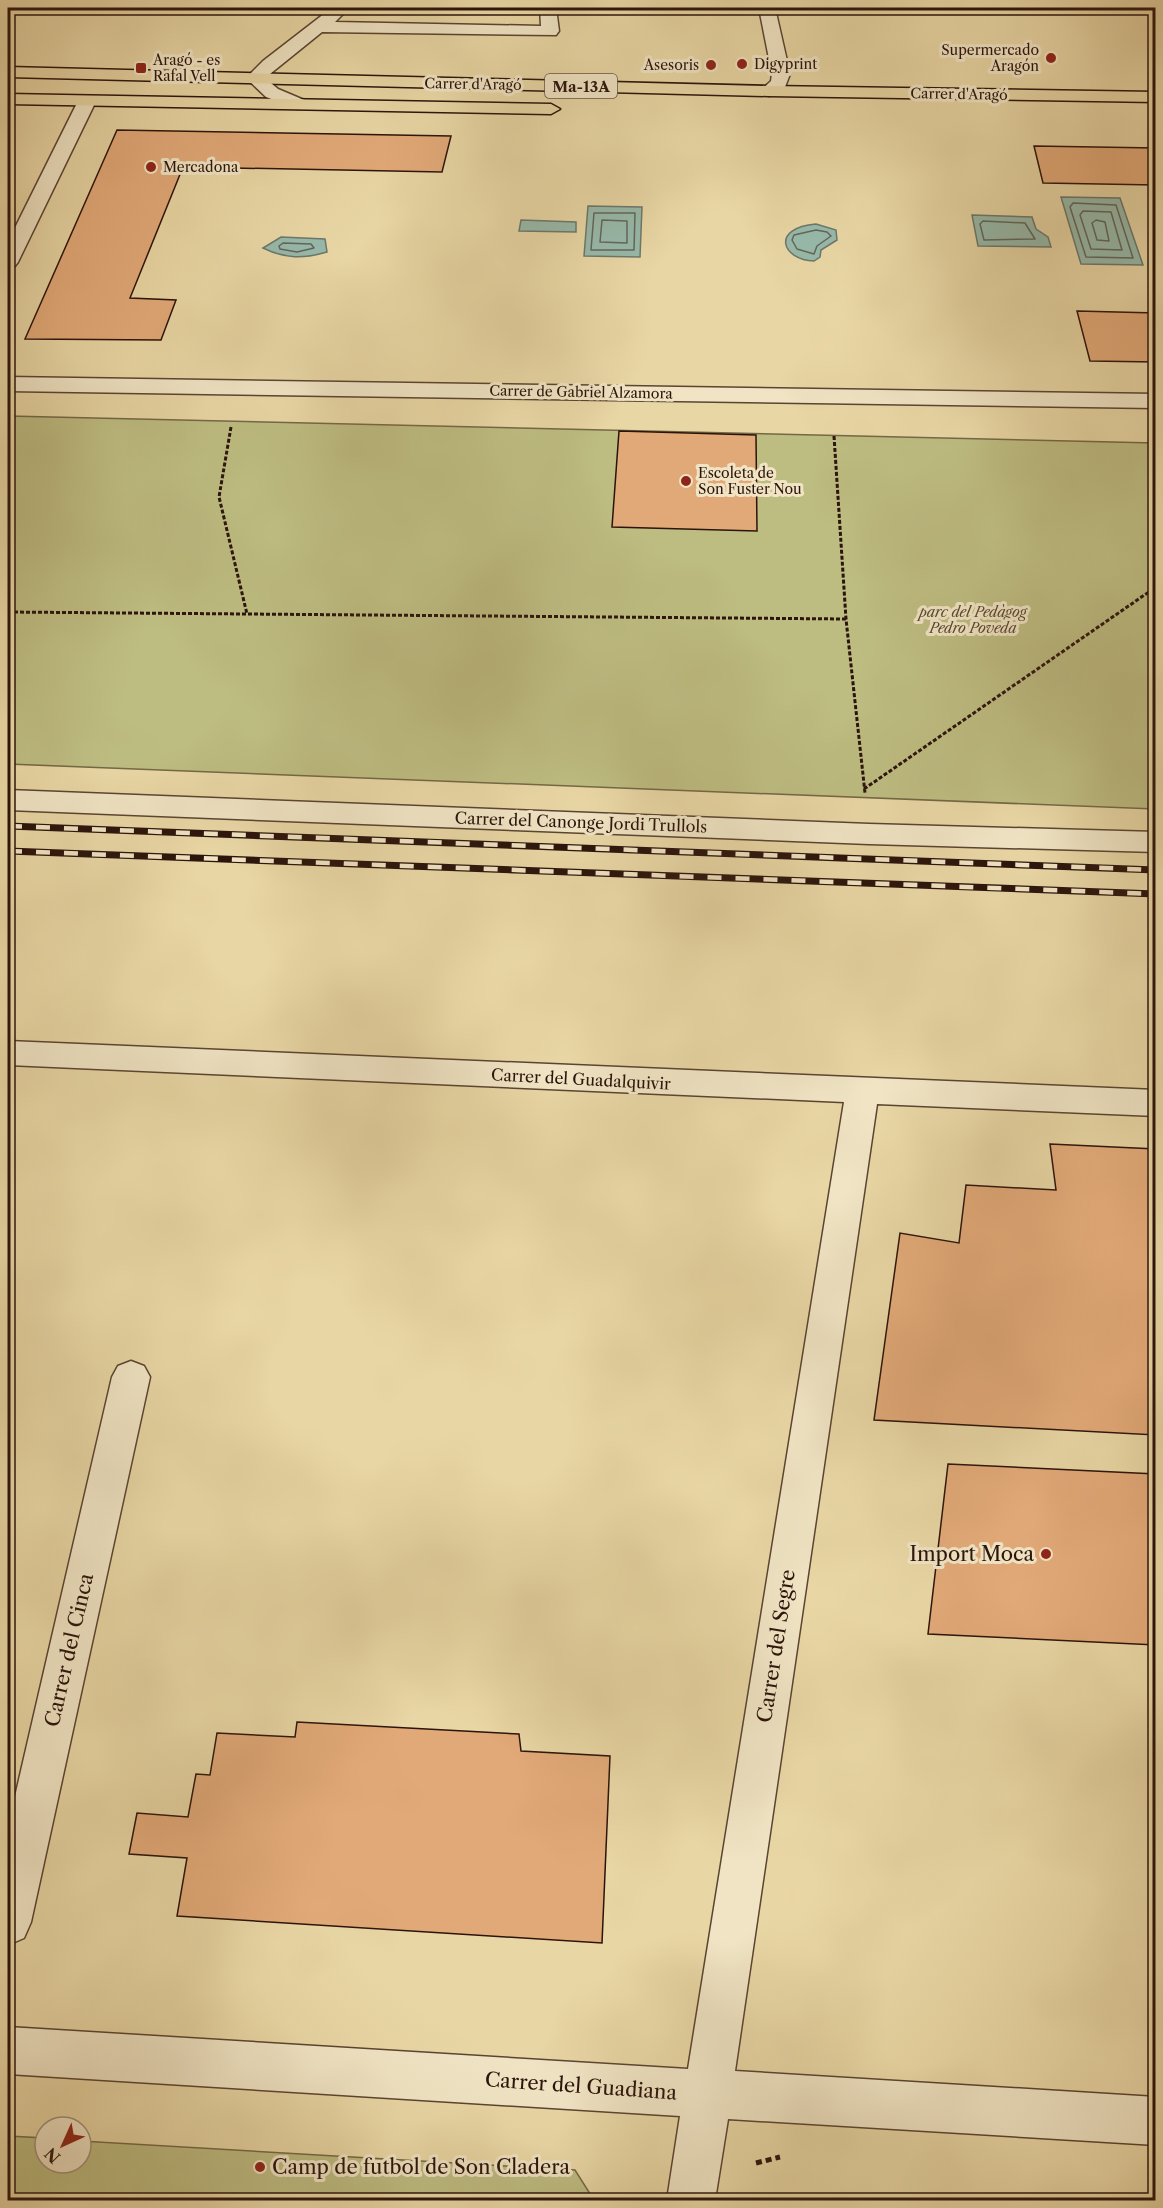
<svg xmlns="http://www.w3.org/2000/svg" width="1163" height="2208" viewBox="0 0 1163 2208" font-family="'Libre Caslon Text',serif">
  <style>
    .green { fill: #bdbc81; stroke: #746846; stroke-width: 1.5 }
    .water { fill: #97b9aa; stroke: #6c776b; stroke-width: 1.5 }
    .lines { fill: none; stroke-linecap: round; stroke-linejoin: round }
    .shore { stroke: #61665b; stroke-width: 1.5 }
    .building { fill: #e2a978; stroke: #2b140c; stroke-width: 1.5 }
    .minor-casing { stroke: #5a4432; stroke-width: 3 }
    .primary-casing { stroke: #2b140c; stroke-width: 3 }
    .path-far1 { stroke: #2b140c; stroke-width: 3; stroke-dasharray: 4 2; stroke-linecap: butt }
    .path { stroke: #2b140c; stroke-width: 5; stroke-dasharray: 6 4; stroke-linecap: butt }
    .minor { fill: #f0e4c4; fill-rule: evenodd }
    .primary { fill: #e8d6a4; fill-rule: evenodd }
    .rail-casing { stroke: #2b140c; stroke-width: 7 }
    .rail { stroke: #f0e4c4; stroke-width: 4.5; stroke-dasharray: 14; stroke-linecap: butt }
    .poi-dot { fill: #8f2418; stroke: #f0e4c4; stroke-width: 2 }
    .labels { text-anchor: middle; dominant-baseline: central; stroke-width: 6; stroke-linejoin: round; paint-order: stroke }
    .far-poi-label { font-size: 14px; fill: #2b140c; stroke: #f0e4c4; text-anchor: start }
    .far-street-label { font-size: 14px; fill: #2b140c; stroke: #f0e4c4 }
    .far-park-label { font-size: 14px; font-style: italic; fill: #57462f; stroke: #f0e4c4 }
    .shield { fill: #f0e4c4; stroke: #665243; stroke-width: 1.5 }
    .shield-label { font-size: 15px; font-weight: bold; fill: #2b140c }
    .street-label { font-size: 16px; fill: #2b140c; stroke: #f0e4c4 }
    .near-poi-label { font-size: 20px; fill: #2b140c; stroke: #f0e4c4; text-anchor: end }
    .near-street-label { font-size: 20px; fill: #2b140c; stroke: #f0e4c4 }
  </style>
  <rect width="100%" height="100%" fill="#e8d6a4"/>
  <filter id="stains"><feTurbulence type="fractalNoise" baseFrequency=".00333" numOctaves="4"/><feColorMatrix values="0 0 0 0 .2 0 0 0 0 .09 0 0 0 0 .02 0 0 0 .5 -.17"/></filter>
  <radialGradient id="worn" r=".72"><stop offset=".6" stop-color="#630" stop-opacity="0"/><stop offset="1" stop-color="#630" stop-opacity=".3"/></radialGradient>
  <path class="green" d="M 8,416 L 1155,443 L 1155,809 L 8,764 Z
    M 8,2136 L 45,2138 L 45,2163 L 81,2163 L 81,2141 L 575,2170 L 594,2200 L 8,2200 Z"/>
  <path class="water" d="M 1061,197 L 1120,198 L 1143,265 L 1081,264 Z
    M 588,206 L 642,207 L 640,257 L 584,256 Z
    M 972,215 L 1032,217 L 1036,229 L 1048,237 L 1051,247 L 978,246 Z
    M 521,220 L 576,222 L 576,232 L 519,231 Z
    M 816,224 L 836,230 L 837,240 L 821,250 L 820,257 L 814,261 C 782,260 770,228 816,224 Z
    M 281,237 L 325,239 L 327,252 C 304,259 285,259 263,248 Z"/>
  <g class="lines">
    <path class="shore" d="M 1073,203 L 1116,205 L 1133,258 L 1086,257 L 1070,207 Z
      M 1083,211 L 1111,212 L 1122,250 L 1091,249 L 1080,215 Z
      M 594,213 L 635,213 L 634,250 L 591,250 Z
      M 602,220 L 627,221 L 627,243 L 600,242 Z
      M 1096,220 L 1105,222 L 1109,241 L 1097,240 L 1092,223 Z
      M 983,221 L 1025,223 L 1035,239 L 984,240 L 980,224 Z
      M 816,230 L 827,232 L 831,236 L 817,246 L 814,254 L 797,249 L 792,240 L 794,235 Z
      M 283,243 L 311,244 L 314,248 L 297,252 L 280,249 L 279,246 Z"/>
  </g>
  <path class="building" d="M 117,130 L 451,136 L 442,172 L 183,167 L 130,298 L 176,300 L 161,340 L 25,339 Z
    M 1034,146 L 1156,148 L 1156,185 L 1043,183 Z
    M 1077,311 L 1156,313 L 1156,362 L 1090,361 Z
    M 619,431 L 756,435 L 757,531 L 612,527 Z
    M 1050,1144 L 1156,1149 L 1156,1435 L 874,1420 L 900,1233 L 959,1243 L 966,1185 L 1056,1190 Z
    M 948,1464 L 1156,1474 L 1156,1645 L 928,1634 Z
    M 297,1722 L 519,1734 L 521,1751 L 610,1756 L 602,1943 L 177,1916 L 187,1858 L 129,1854 L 137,1813 L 188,1817 L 196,1774 L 210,1775 L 217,1733 L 295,1737 Z"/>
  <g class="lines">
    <defs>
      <path id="minor" d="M 540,8 L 556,8 L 559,31 L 556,35 L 322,32 L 265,78 L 278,89 L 304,100 L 307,104 L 298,109 L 266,97 L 246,78 L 263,61 L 329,10 L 335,9 L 343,14 L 335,22 L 541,26 Z
        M 759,8 L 775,8 L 790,74 L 785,87 L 769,96 L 760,91 L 771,81 L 772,74 Z
        M 87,96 L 96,101 L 18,262 L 15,266 L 8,268 L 8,242 L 78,101 Z
        M 8,377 L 1156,394 L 1156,408 L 8,391 Z
        M 8,790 L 869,824 L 1156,832 L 1156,852 L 869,844 L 8,810 Z
        M 8,1041 L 1156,1090 L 1156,1116 L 877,1104 L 735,2071 L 1156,2097 L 1156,2145 L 728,2119 L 715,2200 L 667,2200 L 680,2116 L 8,2074 L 8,2027 L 688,2069 L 844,1102 L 8,1065 Z
        M 131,1361 L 144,1366 L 150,1377 L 31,1922 L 24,1938 L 8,1945 L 8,1827 L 112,1377 L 118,1366 Z"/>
      <path id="primary" d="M 8,67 L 769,86 L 1156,92 L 1156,102 L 769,96 L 8,77 Z
        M 8,94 L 551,104 L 560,109 L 551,114 L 8,104 Z"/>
    </defs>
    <use href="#minor" class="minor-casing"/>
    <use href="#primary" class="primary-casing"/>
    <path class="path-far1" d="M 231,427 L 219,497 L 247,614
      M 834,436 L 846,619 L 865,793
      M 8,612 L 846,619
      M 864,789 L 1156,587"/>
    <path class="path" d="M 756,2163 L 780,2157"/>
    <use href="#minor" class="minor"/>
    <use href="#primary" class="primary"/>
    <defs>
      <path id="rail" d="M 8,826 L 1156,870
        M 8,851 L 1156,894"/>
    </defs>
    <use href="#rail" class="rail-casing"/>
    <use href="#rail" class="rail"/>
  </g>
  <g class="poi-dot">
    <circle cx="1051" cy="58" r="6"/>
    <circle cx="742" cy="64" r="6"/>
    <circle cx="711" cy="65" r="6"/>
    <rect x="135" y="62" width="12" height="12" rx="3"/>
    <circle cx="151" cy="167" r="6"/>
    <circle cx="686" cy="481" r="6"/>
    <circle cx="1046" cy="1554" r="6"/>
    <circle cx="260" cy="2167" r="6"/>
  </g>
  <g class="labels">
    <g class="far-poi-label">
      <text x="1039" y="50" text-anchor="end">Supermercado<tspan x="1039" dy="16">Aragón</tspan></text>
      <text x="153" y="60">Aragó - es<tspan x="153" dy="16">Rafal Vell</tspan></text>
      <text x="754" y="64">Digyprint</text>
      <text x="699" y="65" text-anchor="end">Asesoris</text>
      <text x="163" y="167">Mercadona</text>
      <text x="698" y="473">Escoleta de<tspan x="698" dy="16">Son Fuster Nou</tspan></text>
    </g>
    <g class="far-street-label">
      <text transform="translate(473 84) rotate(1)">Carrer d'Aragó</text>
      <text transform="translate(959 94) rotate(1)">Carrer d'Aragó</text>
      <text transform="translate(581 392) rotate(1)">Carrer de Gabriel Alzamora</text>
    </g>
    <g class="far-park-label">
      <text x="973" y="612">parc del Pedàgog<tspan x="973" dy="16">Pedro Poveda</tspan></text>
    </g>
    <rect class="shield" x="545" y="74" width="72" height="24" rx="4.5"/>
    <g class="shield-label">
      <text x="581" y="86">Ma-13A</text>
    </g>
    <g class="street-label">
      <text transform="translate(581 822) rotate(2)">Carrer del Canonge Jordi Trullols</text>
      <text transform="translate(581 1079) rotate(3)">Carrer del Guadalquivir</text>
    </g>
    <g class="near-poi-label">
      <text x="1034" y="1554">Import Moca</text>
      <text x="272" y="2167" text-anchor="start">Camp de futbol de Son Cladera</text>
    </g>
    <g class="near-street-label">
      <text transform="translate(776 1646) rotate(-81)">Carrer del Segre</text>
      <text transform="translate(69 1650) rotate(-77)">Carrer del Cinca</text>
      <text transform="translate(581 2086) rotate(4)">Carrer del Guadiana</text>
    </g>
  </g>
  <rect width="1163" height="2208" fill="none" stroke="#e8d6a4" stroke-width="30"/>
  <rect x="9" y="9" width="1145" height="2190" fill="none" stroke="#2b140c" stroke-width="3"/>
  <rect x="15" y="15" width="1133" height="2178" fill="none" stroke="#2b140c" stroke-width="1.5"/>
  <g transform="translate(63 2145) rotate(225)"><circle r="28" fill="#f0e4c4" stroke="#a1917a" stroke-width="1.5"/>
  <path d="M0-4.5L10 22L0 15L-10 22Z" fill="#8f2418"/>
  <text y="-9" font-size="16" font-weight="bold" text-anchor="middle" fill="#2b140c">N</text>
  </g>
  <rect width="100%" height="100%" filter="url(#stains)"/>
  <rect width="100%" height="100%" fill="url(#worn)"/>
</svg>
